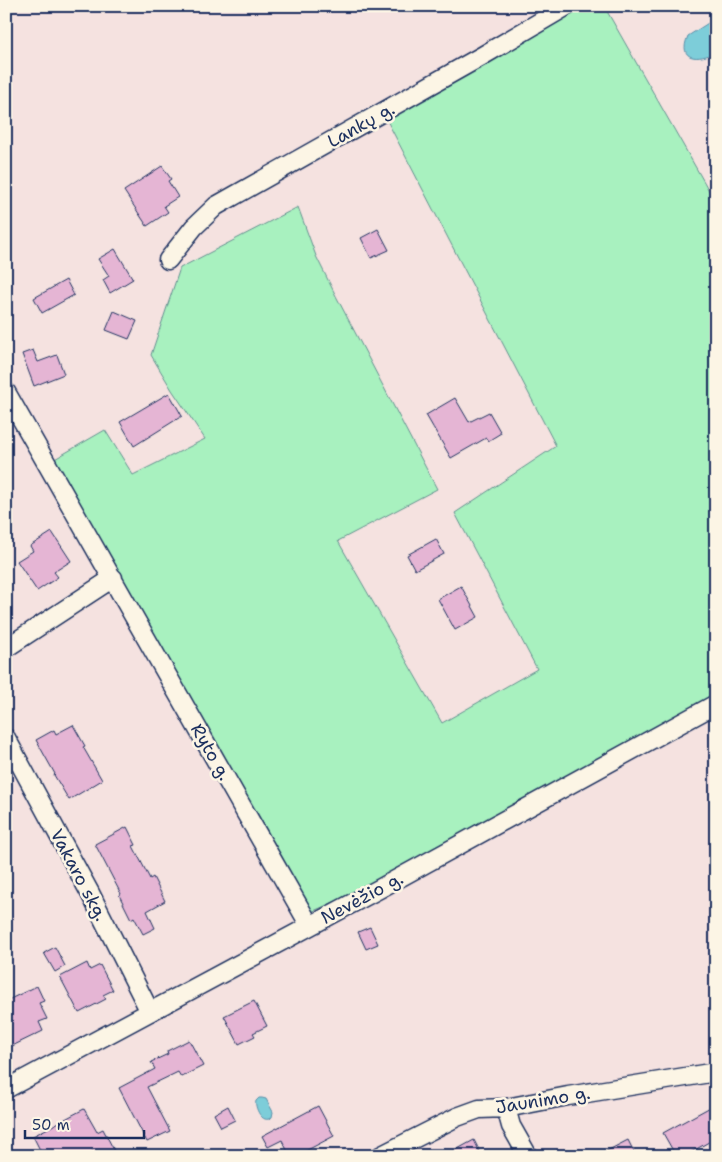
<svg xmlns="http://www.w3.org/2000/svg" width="722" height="1162" viewBox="0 0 722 1162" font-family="'Shantell Sans',sans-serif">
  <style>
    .green { fill: #a8f1bf; stroke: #62908e }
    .water { fill: #7dcdd9; stroke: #568ea8 }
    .building { fill: #e5b5d4; stroke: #1b2f5e }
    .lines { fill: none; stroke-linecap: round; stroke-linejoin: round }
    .minor-casing { stroke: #1b2f5e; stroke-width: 21 }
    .minor { stroke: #fcf5e5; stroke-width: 18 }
    .labels { text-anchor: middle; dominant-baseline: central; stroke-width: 5; stroke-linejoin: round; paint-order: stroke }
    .street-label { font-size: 18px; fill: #1b2f5e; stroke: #fcf5e5 }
  </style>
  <rect width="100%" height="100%" fill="#f5e2e0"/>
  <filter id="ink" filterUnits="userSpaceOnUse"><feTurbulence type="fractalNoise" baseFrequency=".02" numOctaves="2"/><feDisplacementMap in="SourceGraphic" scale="10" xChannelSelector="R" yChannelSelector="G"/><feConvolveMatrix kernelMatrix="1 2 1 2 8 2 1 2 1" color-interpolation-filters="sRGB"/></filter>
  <g filter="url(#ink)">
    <path class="green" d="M 584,6 L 604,6 L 716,203 L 716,704 L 375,884 L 309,913 L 53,460 L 105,430 L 133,475 L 205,439 L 172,390 L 151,355 L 180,268 L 298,207 L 316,256 L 336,296 L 437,489 L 338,541 L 442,723 L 537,669 L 455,513 L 556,446 L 381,109 L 506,50 Z"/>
    <path class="water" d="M 716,18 L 716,52 C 699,61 677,61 688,36 Z
      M 259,1098 L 262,1098 L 266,1099 L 273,1112 L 272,1117 C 262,1126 254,1106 256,1101 C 257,1100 258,1099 259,1098 Z"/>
    <path class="building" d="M 162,166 L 171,179 L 168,181 L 178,197 L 164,206 L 168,212 L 147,226 L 124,191 Z
      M 378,229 L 389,250 L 371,258 L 361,238 Z
      M 115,249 L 133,279 L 110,293 L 103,280 L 109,276 L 98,259 Z
      M 66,280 L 74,295 L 42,313 L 34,298 Z
      M 114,311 L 137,321 L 129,339 L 106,330 Z
      M 33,350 L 38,362 L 57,355 L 64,374 L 34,386 L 22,354 Z
      M 169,393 L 182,416 L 134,446 L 120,422 Z
      M 455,398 L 469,422 L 489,412 L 501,433 L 488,441 L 486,438 L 451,458 L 426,415 Z
      M 52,532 L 71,561 L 54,572 L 58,577 L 37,591 L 17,561 L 33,551 L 30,546 Z
      M 436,539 L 444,554 L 415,570 L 407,555 Z
      M 461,586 L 478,617 L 455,630 L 438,599 Z
      M 73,725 L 85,746 L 83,747 L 102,780 L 69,800 L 54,775 L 55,774 L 36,740 L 54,730 L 56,734 Z
      M 127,827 L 136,845 L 133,846 L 150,879 L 153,877 L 165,901 L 147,911 L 155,928 L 143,934 L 134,917 L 131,919 L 119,895 L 121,894 L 95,844 Z
      M 370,927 L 378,944 L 366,949 L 358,932 Z
      M 55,947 L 65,966 L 55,972 L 44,953 Z
      M 87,963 L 90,970 L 100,965 L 113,990 L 103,995 L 106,999 L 79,1013 L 60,977 Z
      M 37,986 L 44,1001 L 39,1003 L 47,1019 L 39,1022 L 43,1031 L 6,1049 L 6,1001 Z
      M 254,1001 L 267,1026 L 253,1033 L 255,1036 L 239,1044 L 224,1016 Z
      M 189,1040 L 203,1066 L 181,1077 L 178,1072 L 147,1087 L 170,1131 L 147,1142 L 119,1088 L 155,1069 L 151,1062 L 168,1054 L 167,1051 Z
      M 716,1104 L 716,1138 L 684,1156 L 676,1156 L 663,1133 Z
      M 228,1106 L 235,1120 L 221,1127 L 214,1114 Z
      M 318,1106 L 334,1136 L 296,1156 L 290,1156 L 282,1140 L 268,1147 L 262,1136 Z
      M 84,1109 L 97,1132 L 103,1129 L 117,1156 L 96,1156 L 93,1151 L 83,1156 L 43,1156 L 33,1136 Z
      M 474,1140 L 482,1156 L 445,1156 Z
      M 628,1140 L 636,1156 L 597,1156 Z"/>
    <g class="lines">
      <defs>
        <path id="minor" d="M 168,260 L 194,227 L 216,206 L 482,56 L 567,6
          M 6,392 L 310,926
          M 6,648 L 113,578
          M 6,738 L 90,893 L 150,1012
          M 6,1089 L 379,889 L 716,704
          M 506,1108 L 511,1126 L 528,1156
          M 380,1156 L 457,1117 L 479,1109 L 506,1108 L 568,1096 L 716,1072"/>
      </defs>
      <use href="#minor" class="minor-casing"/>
      <use href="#minor" class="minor"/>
    </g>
  </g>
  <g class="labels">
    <g class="street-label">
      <text transform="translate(361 125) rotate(-29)">Lankų g.</text>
      <text transform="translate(211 752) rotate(60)">Ryto g.</text>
      <text transform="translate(79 875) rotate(62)">Vakaro skg.</text>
      <text transform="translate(362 898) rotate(-28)">Nevėžio g.</text>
      <text transform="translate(543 1100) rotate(-9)">Jaunimo g.</text>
    </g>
  </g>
  <rect width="722" height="1162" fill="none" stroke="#fcf5e5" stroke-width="25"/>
  <rect x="12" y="12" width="697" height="1137" fill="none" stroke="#1b2f5e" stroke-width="2" filter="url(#ink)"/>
  <path d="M25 1130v8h119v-8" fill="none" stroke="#1b2f5e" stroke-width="2.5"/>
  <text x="32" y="1130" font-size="15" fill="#1b2f5e" stroke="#fcf5e5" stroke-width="4" paint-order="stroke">50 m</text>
</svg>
